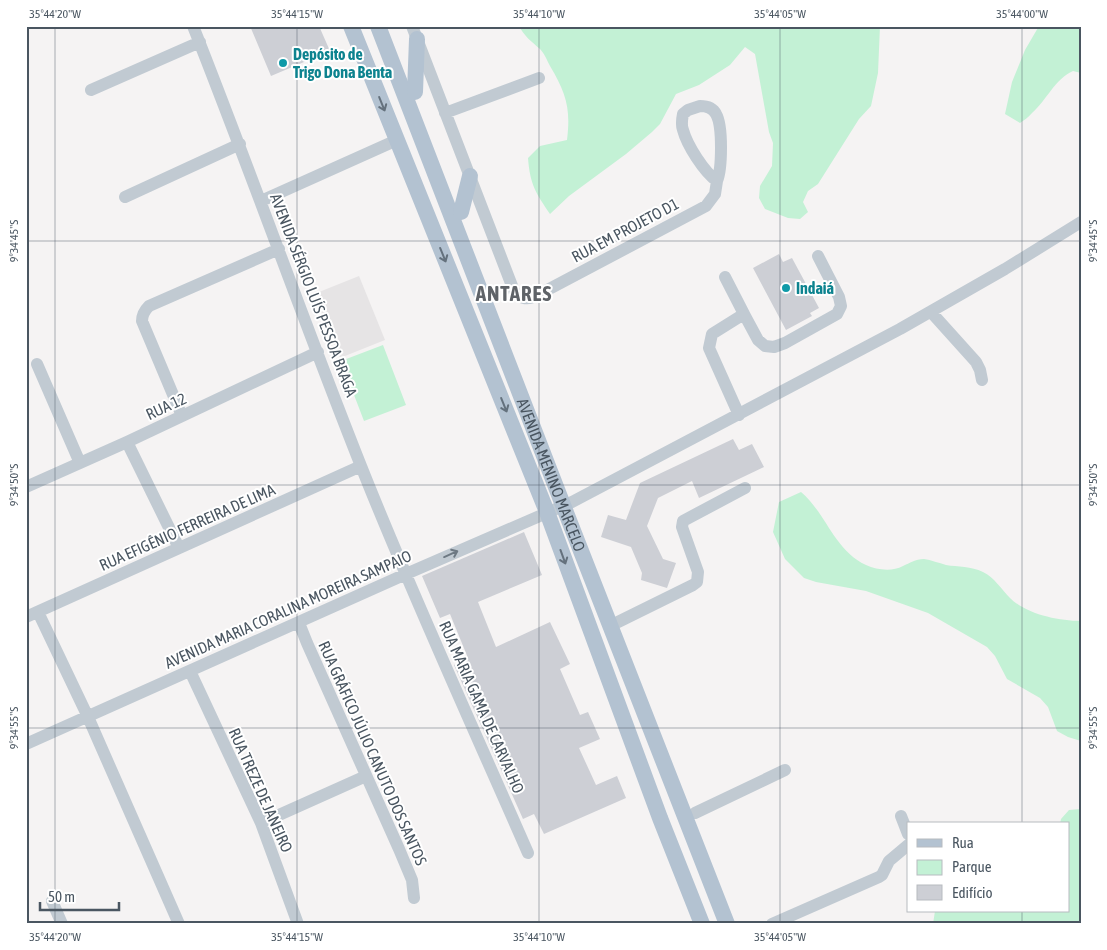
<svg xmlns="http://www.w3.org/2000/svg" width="1107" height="950" viewBox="0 0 1107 950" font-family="'Asap Condensed',sans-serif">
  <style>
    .education { fill: #e6e4e5 }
    .green { fill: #c3f1d5 }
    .building { fill: #cdcfd5 }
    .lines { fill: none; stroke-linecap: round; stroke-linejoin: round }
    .minor { stroke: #c1cad2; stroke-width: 12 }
    .major { stroke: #b3c2d1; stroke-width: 16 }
    .oneway { stroke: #64717d }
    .oneway2 { stroke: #6e7983 }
    .ticks { fill: none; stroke: #4a5661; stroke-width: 1; stroke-opacity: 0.45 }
    .culture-dot { fill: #0f9aa8; stroke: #fff; stroke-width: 2 }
    .labels { text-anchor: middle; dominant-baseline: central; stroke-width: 4; stroke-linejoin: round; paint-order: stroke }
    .culture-label { font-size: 16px; font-weight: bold; fill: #0d838f; stroke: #fff; text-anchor: start }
    .street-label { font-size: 16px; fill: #4a5661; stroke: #fff }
    .district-label { font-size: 21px; font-weight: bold; letter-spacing: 1px; fill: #5f6368; stroke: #fff }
    .neatline { fill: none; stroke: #4a5661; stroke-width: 2 }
    .ticks-label { font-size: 12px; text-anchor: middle; fill: #4a5661 }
  </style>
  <rect width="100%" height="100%" fill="#f5f3f3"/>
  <path class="education" d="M 359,276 L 385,340 L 340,358 L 314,294 Z"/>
  <path class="green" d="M 519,26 L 880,26 L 878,73 L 871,106 L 859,119 L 818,184 L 808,191 L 803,202 L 808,212 L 800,219 L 788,218 L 765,209 L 759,198 L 760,186 L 772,166 L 773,143 L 769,132 L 755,54 L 745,47 L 730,65 L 699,85 L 676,94 L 660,124 L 652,132 L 626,154 L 569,196 L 550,214 C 536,193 530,185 528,158 L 540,146 L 567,140 C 571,108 566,93 550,66 C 547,60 544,53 540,49 C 532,42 524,36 519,26 Z
    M 1039,26 L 1081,26 L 1081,73 L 1073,71 C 1054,80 1047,100 1032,113 C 1029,117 1024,120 1020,123 L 1005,114 L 1012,82 L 1025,50 Z
    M 383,345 L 406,405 L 364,421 L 341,361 Z
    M 801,492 C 826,513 834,550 866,565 C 877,570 892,572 903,566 C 910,563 915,559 924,559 C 931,560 939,563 946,565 C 958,567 971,566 983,572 C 994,577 1002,590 1010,598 C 1026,614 1058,621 1081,621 L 1081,741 L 1068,737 L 1057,731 L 1048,707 L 1040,698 L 1007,679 L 995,656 L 987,647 L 928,613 L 866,591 L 816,582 L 804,578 L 785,559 L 773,532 L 779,502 Z
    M 1081,809 L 1081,924 L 933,924 L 935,911 L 1068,911 L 1068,824 L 1060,824 L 1061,819 L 1069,810 Z"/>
  <path class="building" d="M 250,26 L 319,26 L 330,51 L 271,76 Z
    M 779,254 L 783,262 L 792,258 L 819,308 L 810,313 L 812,316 L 786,330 L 753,268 Z
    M 733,439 L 739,450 L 752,444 L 764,467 L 699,498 L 692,481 L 658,498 L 647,526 L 663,559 L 676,563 L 667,588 L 641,580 L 642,573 L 631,547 L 601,537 L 608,515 L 626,520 L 640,483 Z
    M 524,532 L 542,575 L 478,602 L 496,647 L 550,622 L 570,664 L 560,669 L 580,715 L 588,712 L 600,739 L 579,748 L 596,785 L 617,776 L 626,798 L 544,834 L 534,814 L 523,819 L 454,665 L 468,658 L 450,614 L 440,618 L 422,576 Z"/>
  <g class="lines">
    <path class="minor" d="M 193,26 C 251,172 303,320 361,466 C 413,597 472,725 528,853
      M 412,26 L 514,291 C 519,298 526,300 534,297 L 706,206 L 715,194 L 717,181
      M 91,90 L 200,42
      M 700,106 C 707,106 713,108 716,114 C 723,126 722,169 717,181 C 704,172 687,145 683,130 C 681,125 682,119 683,114 L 688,110 Z
      M 445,113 L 539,78
      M 125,197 L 240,144
      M 261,201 L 397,140
      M 725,277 L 744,314
      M 931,312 L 976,362 L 980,370 L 982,380
      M 37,364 L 80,463
      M 739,415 L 709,348 L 712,334 L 744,314 L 758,340 L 765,346 L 774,347 L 785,343 L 837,314 L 841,306 L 839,297 L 818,256
      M 182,416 L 142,321 C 142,315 144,311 149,306 L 279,249
      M 127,442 L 179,548
      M 26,487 L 127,442 L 318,352
      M 38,612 L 88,717 L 179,924
      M 26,617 L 361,466
      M 618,622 L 693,585 L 697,582 L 698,572 L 682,527 L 683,521 L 745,488
      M 299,623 L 307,643 L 399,849 L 412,880 L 414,898
      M 190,671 L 261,823 L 298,924
      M 26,744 L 406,574 L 572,502 L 900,329 L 1005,269 L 1081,222
      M 695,813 L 785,770
      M 901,816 L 908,834
      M 261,823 L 366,776
      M 52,901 L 62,924
      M 772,924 L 879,877 L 882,875 L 889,861 L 908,845"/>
    <g class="major">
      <path d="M 351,26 L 547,512 L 660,818 L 702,924"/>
      <path id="s1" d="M 378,26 L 563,505 L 727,924"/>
      <path d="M 415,92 L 417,39"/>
      <path d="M 461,212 L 470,176"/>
    </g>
  </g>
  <defs><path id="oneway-shaft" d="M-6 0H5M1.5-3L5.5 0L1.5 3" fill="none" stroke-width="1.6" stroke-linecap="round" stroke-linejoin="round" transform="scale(1.25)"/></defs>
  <g class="oneway">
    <use href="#oneway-shaft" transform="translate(382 104) rotate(68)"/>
    <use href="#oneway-shaft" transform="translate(443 255) rotate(68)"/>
    <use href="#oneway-shaft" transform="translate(504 405) rotate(68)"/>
    <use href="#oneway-shaft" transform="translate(563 557) rotate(70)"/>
  </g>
  <use class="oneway2" href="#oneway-shaft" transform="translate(451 554) rotate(-24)"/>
  <path class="ticks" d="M 55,26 L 55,924M 297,26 L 297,924M 539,26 L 539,924M 780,26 L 780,924M 1022,26 L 1022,824M 26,241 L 1081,241M 26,485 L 1081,485M 26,728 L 1081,728M 1022,911 L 1022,924"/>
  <g class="culture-dot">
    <circle cx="283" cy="63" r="5"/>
    <circle cx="786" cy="288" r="5"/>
  </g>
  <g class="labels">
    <g class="culture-label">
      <text x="293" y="54">Depósito de<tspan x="293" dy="18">Trigo Dona Benta</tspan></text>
      <text x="796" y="288">Indaiá</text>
    </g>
    <g class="street-label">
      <text transform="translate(625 230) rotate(-28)">RUA EM PROJETO D1</text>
      <text transform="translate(314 295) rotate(69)">AVENIDA SÉRGIO LUÍS PESSOA BRAGA</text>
      <text transform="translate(166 406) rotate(-25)">RUA 12</text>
      <text stroke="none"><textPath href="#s1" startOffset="481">AVENIDA MENINO MARCELO</textPath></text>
      <text transform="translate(187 527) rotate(-24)">RUA EFIGÊNIO FERREIRA DE LIMA</text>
      <text transform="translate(288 609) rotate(-24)">AVENIDA MARIA CORALINA MOREIRA SAMPAIO</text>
      <text transform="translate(482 707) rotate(66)">RUA MARIA GAMA DE CARVALHO</text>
      <text transform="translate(373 753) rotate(66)">RUA GRÁFICO JÚLIO CANUTO DOS SANTOS</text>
      <text transform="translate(261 790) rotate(66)">RUA TREZE DE JANEIRO</text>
    </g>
    <g class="district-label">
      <text x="514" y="293">ANTARES</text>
    </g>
  </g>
  <rect width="1107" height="950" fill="none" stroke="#ffffff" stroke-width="55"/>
  <rect x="907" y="822" width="162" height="90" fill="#ffffff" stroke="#b7bbc0"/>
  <rect x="917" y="839" width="25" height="8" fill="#b3c2d1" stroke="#b7bbc0"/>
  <text x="952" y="848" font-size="15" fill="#4a5661">Rua</text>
  <rect x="917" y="860" width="25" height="15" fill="#c3f1d5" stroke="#b7bbc0"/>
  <text x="952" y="872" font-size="15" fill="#4a5661">Parque</text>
  <rect x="917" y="885" width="25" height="15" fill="#cdcfd5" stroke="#b7bbc0"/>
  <text x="952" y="898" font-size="15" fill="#4a5661">Edifício</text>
  <path d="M40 902v8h79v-8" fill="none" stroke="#4a5661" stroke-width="2.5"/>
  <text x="48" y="902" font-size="15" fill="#4a5661" stroke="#ffffff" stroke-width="4" paint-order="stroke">50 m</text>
  <rect x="28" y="28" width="1052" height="894" class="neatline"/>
  <g class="ticks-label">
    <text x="55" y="18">35°44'20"W</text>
    <text x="297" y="18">35°44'15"W</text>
    <text x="539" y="18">35°44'10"W</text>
    <text x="780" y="18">35°44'05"W</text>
    <text x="1022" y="18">35°44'00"W</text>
    <text transform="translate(14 241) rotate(-90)" y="4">9°34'45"S</text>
    <text transform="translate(1093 241) rotate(-90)" y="4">9°34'45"S</text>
    <text transform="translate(14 485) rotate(-90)" y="4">9°34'50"S</text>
    <text transform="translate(1093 485) rotate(-90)" y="4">9°34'50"S</text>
    <text transform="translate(14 728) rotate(-90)" y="4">9°34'55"S</text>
    <text transform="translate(1093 728) rotate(-90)" y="4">9°34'55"S</text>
    <text x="55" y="941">35°44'20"W</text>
    <text x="297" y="941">35°44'15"W</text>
    <text x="539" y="941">35°44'10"W</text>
    <text x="780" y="941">35°44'05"W</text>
  </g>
</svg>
